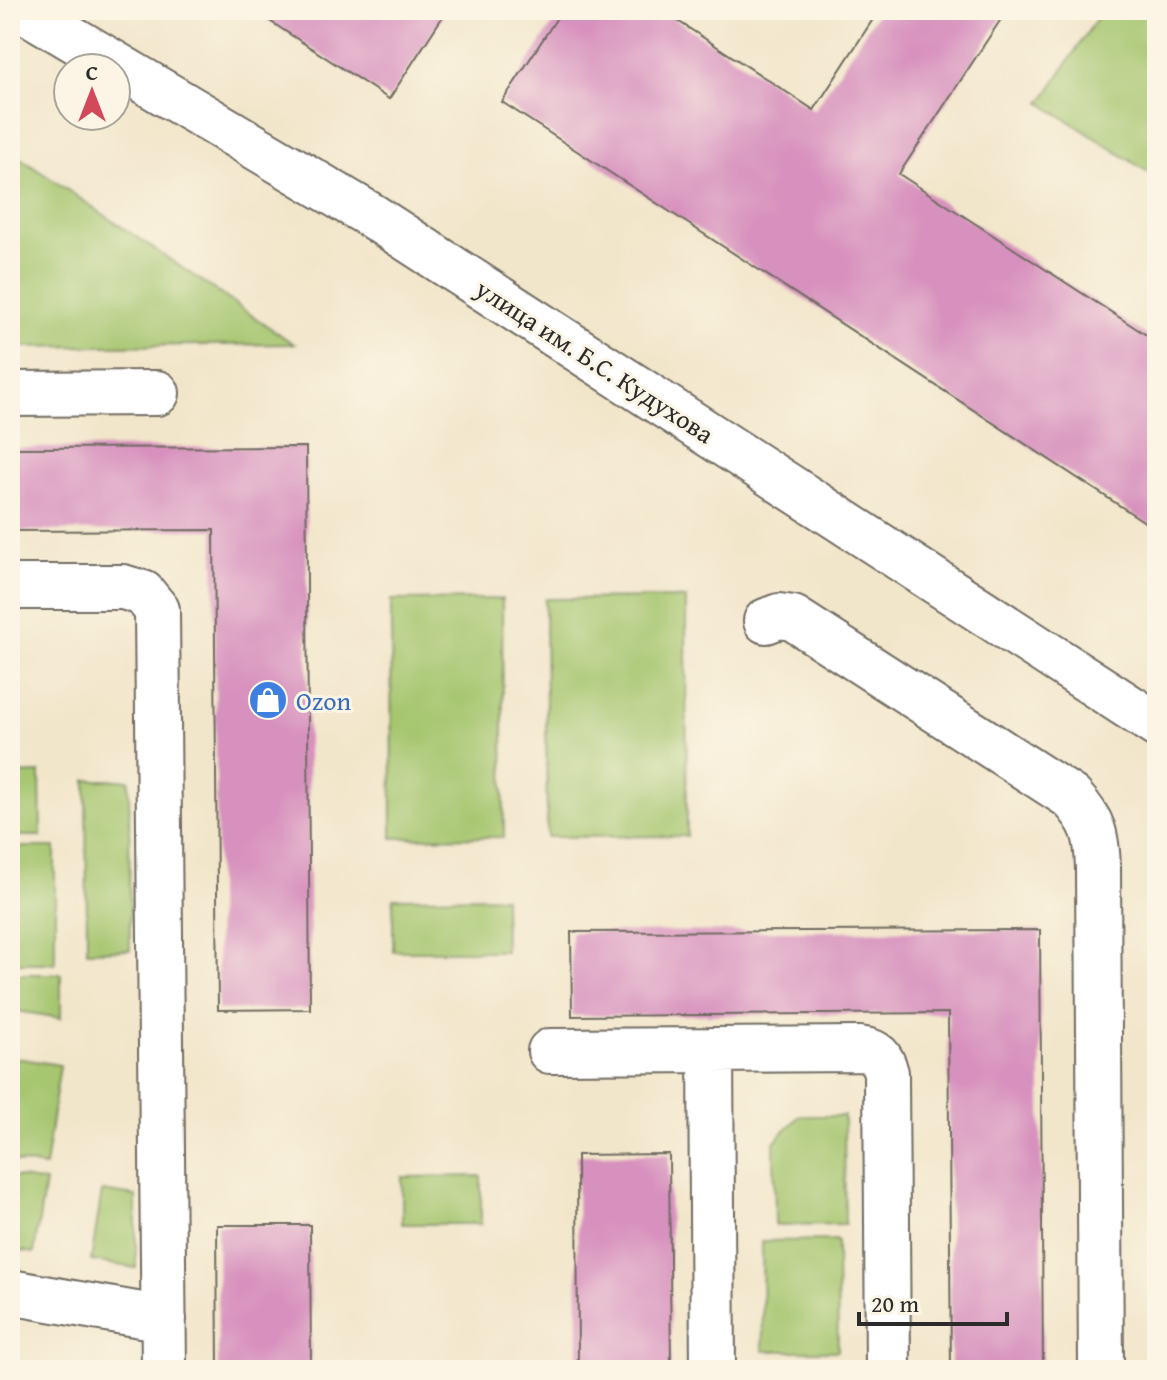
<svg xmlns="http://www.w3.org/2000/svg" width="1167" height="1380" viewBox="0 0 1167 1380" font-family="'Gentium Book Plus',serif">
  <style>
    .green { fill: #a6c66f; stroke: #68784d; stroke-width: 2 }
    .building { fill: #d791be }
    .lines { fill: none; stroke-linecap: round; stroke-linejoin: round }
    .minor-casing { stroke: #716c63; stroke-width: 48 }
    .minor { stroke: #fff; stroke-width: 44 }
    .labels { text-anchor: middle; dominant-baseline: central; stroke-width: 6; stroke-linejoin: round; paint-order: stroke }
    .street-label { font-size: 26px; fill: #2b2b2b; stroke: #fcf5e5 }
    .shop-label { font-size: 26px; fill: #366cbe; stroke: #fcf5e5; text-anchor: start }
  </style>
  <rect width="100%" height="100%" fill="#fcf5e5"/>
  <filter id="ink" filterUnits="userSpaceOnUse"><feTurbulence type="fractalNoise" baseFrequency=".0125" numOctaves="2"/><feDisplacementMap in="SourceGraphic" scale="16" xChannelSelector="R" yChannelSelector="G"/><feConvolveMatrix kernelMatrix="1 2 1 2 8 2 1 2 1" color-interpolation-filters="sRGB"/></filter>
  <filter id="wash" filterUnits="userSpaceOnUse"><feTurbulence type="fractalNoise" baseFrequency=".006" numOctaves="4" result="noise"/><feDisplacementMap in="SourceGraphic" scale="32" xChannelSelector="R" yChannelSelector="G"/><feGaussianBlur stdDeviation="1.8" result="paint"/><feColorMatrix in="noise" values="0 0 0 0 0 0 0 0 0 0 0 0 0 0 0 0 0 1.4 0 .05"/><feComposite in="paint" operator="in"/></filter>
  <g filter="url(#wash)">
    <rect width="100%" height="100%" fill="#f2e6ca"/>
    <path class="green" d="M 1102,10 L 1157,10 L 1157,178 L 1041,103 Z
      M 19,157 L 294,344 L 10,347 L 10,171 Z
      M 686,598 L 687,836 L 547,837 L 545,599 Z
      M 502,599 L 504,837 L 392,838 L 391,600 Z
      M 40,773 L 41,836 L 10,836 L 10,774 Z
      M 86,780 L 129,780 L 130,950 L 87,951 Z
      M 10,847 L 55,847 L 55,963 L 10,963 Z
      M 504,897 L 505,951 L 393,951 L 393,898 Z
      M 10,974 L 61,974 L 61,1018 L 10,1010 Z
      M 10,1057 L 60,1065 L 45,1167 L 10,1161 Z
      M 799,1116 L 844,1116 L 845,1224 L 775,1225 L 774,1142 Z
      M 10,1176 L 45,1182 L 34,1253 L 10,1249 Z
      M 481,1176 L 481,1224 L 402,1224 L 402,1177 Z
      M 102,1191 L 136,1196 L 136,1268 L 91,1261 Z
      M 837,1240 L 838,1351 L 763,1351 L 762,1241 Z
      M 776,1364 L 845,1364 L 845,1370 L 776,1370 Z"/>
    <g id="blocks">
      <path class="building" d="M 253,10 L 447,10 L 389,99 Z
        M 562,10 L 661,10 L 814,110 L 879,10 L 1007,10 L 899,174 L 1157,342 L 1157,530 L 502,102 Z
        M 306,447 L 310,1009 L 218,1010 L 214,530 L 10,531 L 10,448 Z
        M 1040,930 L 1043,1370 L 951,1370 L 948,1013 L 572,1016 L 571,932 Z
        M 669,1154 L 671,1370 L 578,1370 L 577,1155 Z
        M 217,1225 L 310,1225 L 311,1370 L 218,1370 Z"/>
    </g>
  </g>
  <g filter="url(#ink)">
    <use href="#blocks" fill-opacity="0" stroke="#716c63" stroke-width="2"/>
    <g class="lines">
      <defs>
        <path id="minor" d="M 24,10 L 372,216 L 1157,725
          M 10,394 L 157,393
          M 10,587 L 123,587 L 143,593 L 157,610 L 164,1370
          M 766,621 L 779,616 L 793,618 L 1071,797 C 1094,822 1097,835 1098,869 L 1101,1370
          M 550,1051 L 711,1050
          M 10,1292 L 164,1319
          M 713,1370 L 711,1050 L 860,1049 C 877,1051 882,1057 886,1073 L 888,1370"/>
      </defs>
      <use href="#minor" class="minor-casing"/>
      <use href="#minor" class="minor"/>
    </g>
  </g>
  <defs>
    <symbol id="shop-disc" viewBox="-11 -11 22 22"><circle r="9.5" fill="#3f7fe0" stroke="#fcf5e5"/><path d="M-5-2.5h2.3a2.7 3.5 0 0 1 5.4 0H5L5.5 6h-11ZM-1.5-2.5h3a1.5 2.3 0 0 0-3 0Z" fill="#fff"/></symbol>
  </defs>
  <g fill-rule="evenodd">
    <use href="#shop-disc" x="246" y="678" width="44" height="44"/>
  </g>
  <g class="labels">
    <g class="street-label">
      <text transform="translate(595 361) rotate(33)">улица им. Б.С. Кудухова</text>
    </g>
    <g class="shop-label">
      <text x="296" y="700">Ozon</text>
    </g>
  </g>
  <rect width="1167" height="1380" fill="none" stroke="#fcf5e5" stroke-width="40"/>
  <g transform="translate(92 92)"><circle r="38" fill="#fcf5e5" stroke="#a8a49b" stroke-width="2"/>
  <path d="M0-6L14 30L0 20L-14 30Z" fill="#d1495b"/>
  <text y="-12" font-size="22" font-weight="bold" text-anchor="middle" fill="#2b2b2b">С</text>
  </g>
  <path d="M859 1312v12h148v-12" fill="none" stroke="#2b2b2b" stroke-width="4"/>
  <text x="871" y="1312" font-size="24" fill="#2b2b2b" stroke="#fcf5e5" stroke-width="6" paint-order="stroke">20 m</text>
</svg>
